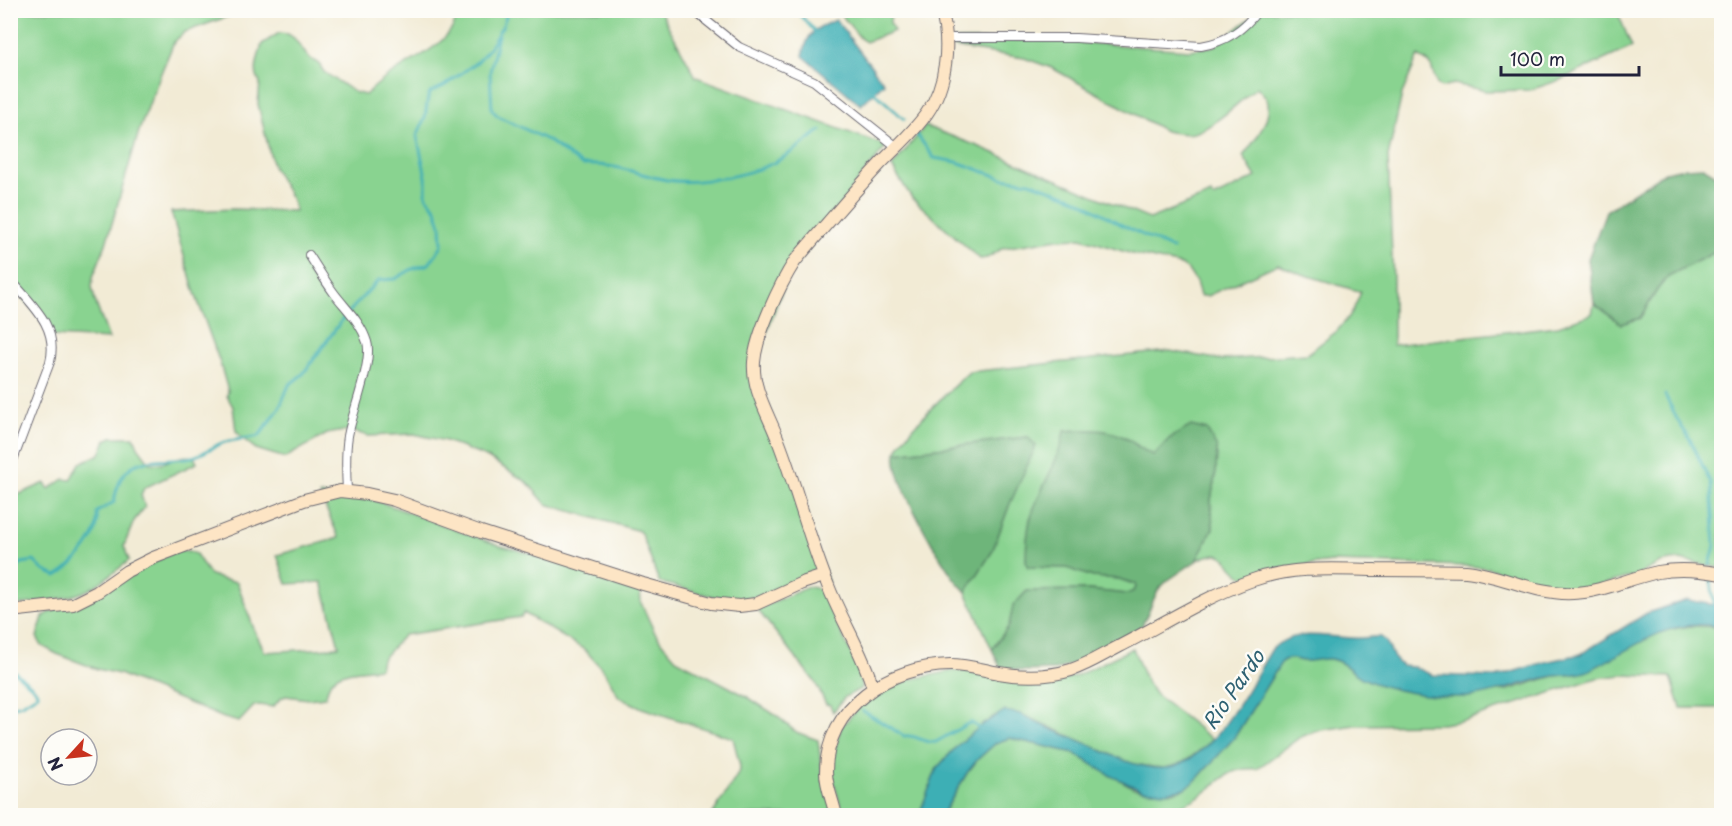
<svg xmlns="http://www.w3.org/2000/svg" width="1732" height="826" viewBox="0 0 1732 826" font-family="'Playpen Sans',sans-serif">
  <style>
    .green { fill: #89d390; stroke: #567a66; stroke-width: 1.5 }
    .forest { fill: #6eb57a; stroke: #486c5a; stroke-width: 1.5 }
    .water { fill: #3dafb5; stroke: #306878; stroke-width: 1.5 }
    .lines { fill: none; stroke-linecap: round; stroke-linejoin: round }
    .stream { stroke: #3dafb5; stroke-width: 3 }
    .street-casing { stroke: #6b6871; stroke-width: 10 }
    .secondary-casing { stroke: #6b6871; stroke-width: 14 }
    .street { stroke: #fff; stroke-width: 8 }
    .secondary { stroke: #fde5c5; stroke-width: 12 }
    .labels { text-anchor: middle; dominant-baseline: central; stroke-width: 5; stroke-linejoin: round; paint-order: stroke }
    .water-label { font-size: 20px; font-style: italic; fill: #2e6172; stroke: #fdfcf7 }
  </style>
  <rect width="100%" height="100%" fill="#fdfcf7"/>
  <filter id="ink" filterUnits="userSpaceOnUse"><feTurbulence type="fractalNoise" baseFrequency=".0167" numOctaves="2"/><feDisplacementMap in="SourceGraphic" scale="12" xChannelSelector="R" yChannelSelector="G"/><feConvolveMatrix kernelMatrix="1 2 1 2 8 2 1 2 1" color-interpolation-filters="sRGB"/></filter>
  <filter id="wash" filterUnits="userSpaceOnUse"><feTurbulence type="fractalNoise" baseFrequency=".008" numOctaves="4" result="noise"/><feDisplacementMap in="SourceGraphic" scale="24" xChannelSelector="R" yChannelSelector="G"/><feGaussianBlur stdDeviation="1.35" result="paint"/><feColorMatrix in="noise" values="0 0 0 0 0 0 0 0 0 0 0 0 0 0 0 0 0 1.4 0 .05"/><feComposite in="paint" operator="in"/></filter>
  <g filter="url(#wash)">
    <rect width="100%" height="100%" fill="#f2ebd5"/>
    <path class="green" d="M 10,11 L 243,11 L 185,32 L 174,42 L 161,73 L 139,131 L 106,244 L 93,277 L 92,287 L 95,301 L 109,339 L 51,336 L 39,317 L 11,285 Z
      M 458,11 L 660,11 L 696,77 L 884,145 L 885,148 L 858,181 L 787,277 L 756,362 L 760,392 L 828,582 L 811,574 L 807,575 C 790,580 776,591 760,596 C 726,605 691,590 659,582 L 642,535 L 639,531 L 546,504 L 527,482 L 488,458 L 446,441 L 414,434 L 368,436 L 349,430 L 327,434 L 285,458 L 256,449 L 242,438 L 236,431 L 233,407 L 227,396 L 228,391 L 220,363 L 195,293 L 171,212 L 233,209 L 295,211 L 292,200 L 273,167 L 258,104 L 260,83 C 252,72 259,56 262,44 L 279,33 L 288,34 L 294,38 L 308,57 L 319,64 L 324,72 L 354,92 L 365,95 C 373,88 382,80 391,74 C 414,58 455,43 458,11 Z
      M 838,11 L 891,11 L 890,23 L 894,31 L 866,42 L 861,39 Z
      M 1259,11 L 1617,11 L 1632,47 L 1560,80 L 1530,90 L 1486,91 L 1454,84 L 1442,87 L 1437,85 L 1430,63 L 1418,56 L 1402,94 L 1388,157 L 1393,280 L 1393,345 L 1558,326 L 1592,314 L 1594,303 L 1621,324 L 1640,318 L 1657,290 L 1668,276 L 1721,249 L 1721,568 L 1680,560 L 1672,561 L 1660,563 L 1638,575 L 1577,591 L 1540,584 L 1488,568 L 1467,566 L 1332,562 L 1263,571 L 1244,577 C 1223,565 1229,543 1196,561 L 1213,528 L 1211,500 L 1216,471 L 1217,448 L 1170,438 L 1154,455 C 1144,452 1138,445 1130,441 C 1107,429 1089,429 1065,431 L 1062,445 L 1052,471 L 1030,519 L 1026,563 L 1028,567 L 1067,568 L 1093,577 L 1119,579 L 1136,585 L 1136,587 L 1134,591 L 1127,594 L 1089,590 L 1027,591 L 1013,606 L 1009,626 L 992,649 L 966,592 L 992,552 L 1009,506 L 1028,437 L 896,453 C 904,432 951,389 969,372 L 1170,351 L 1222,360 L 1307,354 L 1337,331 L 1352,313 L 1361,292 L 1299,273 L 1278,264 L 1207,296 L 1200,296 L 1196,282 L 1188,270 L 1181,265 L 1132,254 L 1081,238 L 1058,239 L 1003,248 L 987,258 L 980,259 L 912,198 L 892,167 L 925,126 L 980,147 L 1149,219 L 1209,195 L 1211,194 L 1213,198 L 1256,177 L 1243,156 C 1253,143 1271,121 1268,103 C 1267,96 1261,92 1257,87 C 1241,100 1213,128 1194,133 C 1185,135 1175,133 1165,131 L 1052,68 L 1024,58 L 953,47 L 953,43 L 954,40 L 1044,40 L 1190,50 L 1215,46 Z
      M 112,437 L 134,437 L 138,447 L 150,463 C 167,467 174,453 194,457 L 197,463 L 144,488 L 141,495 L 145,507 L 134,521 L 124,546 L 129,560 L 125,564 C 114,572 102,582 90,589 C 66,601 37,602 11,606 L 10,504 L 15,496 L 45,483 L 49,489 L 64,479 L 71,480 L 80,463 L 100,454 L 106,440 Z
      M 320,495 L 369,498 L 501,546 L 533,554 L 640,589 L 641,603 L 654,631 L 662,643 L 676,659 L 746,696 L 777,716 L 796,732 L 818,740 L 822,770 L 833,815 L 712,815 L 738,774 L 740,766 L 733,738 L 642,708 L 619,697 L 604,671 L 585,650 L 524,613 L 521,617 L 404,635 L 382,659 L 380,668 C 366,670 338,669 330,683 C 328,687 327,693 325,697 L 308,699 L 286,696 L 281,698 L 273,707 L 259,705 L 254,706 L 239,722 L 224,718 L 119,674 L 97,669 L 57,654 L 42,646 L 37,637 L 43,617 L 50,612 L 108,588 L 176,550 L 189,551 L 196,554 L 209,574 L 221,579 L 237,582 L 255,632 L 265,652 L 331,648 L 339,646 L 322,582 L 287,584 L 277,555 L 339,538 Z
      M 808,587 L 816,588 L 821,592 L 856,663 L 862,688 L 845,697 L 833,712 L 830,705 L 826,704 L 815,682 L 757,609 Z
      M 1691,626 L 1721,627 L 1721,708 L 1681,708 L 1671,677 L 1623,675 L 1597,678 L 1466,720 L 1442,724 L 1355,725 L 1315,731 L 1299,738 L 1257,769 C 1226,767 1222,782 1198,797 C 1189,803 1178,807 1168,811 L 1170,815 L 942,816 L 967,773 L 978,759 L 996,743 L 1009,738 L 1074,753 L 1134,788 L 1143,790 L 1173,792 L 1186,788 L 1197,779 L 1234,738 L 1282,661 C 1291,656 1296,661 1305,661 C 1310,662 1314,659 1319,659 C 1333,657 1343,663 1353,672 L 1491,692 L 1508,690 L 1554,676 L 1576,674 L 1647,638 L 1667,630 Z
      M 1133,648 L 1146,681 L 1156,695 L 1213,740 L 1187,760 L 1177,765 L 1164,768 L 1154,767 L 1132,764 L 1021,714 L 994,716 L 958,745 L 937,768 L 919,815 L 843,815 L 830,768 L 841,727 L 872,693 L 907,680 L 952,671 L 969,671 L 1021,683 L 1057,682 L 1078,675 Z"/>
    <path class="forest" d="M 1703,167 L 1721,178 L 1721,249 L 1668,276 L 1657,290 L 1640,318 L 1621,324 L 1594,303 L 1588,259 L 1606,211 L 1665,172 L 1684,168 Z
      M 1191,426 L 1207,430 L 1217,448 L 1216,471 L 1211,500 L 1213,528 L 1196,561 L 1167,581 L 1158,590 L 1142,626 L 1136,632 L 1073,664 L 1055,670 L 1022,671 L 1000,667 L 992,649 L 1009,626 L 1013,606 L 1027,591 L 1089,590 L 1127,594 L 1134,591 L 1136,587 L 1136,584 L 1119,579 L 1093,577 L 1067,568 L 1028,567 L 1026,563 C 1026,549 1027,534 1030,520 C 1038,490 1059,464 1064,431 C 1088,430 1108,427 1129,440 C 1138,446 1144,452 1154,455 L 1170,438 Z
      M 1028,437 L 1036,446 L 1009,506 L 992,552 L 966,592 C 961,586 955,581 951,574 C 936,552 891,478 896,453 Z"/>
    <path class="water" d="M 836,20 L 884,83 L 861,105 L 803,56 C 807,33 814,28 836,20 Z
      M 1687,600 L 1721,606 L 1721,627 C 1669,616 1633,649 1590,670 C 1579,676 1566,674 1554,676 C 1524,681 1496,695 1465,697 C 1433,698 1390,691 1362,678 C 1351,672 1344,661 1331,659 C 1321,658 1313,662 1304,661 C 1295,660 1291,656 1282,661 L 1234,738 L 1197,779 L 1186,788 L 1165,792 L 1143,790 L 1111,776 L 1074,753 L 1009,738 L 996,743 L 978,759 L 967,773 L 942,815 L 919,815 L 937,768 L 958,745 L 983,724 L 1004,711 L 1021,714 C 1043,728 1069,735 1092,746 C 1114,756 1140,770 1165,768 C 1213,763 1249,685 1272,649 C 1295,627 1325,638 1353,638 C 1363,639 1372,636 1381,637 L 1386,641 L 1394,658 L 1402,666 L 1414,667 L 1432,675 L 1496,677 L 1545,662 L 1581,654 L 1647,613 Z"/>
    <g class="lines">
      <path class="stream" d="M 796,10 L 817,34
        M 498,35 L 490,72 L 492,110 L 498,116 L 547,140 L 582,165 C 616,163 636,174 667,180 C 696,185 745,176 771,164 C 789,156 805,142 821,130
        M 872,90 L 904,119
        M 915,132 L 934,158 L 957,162 L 1002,178 L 1030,182 L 1077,199 L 1122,225 L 1172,249
        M 1665,395 L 1678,421 L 1691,441 L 1711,484 L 1715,545 L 1710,565
        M 1710,576 L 1715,607
        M 10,585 L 13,572 L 22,563 L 34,561 L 43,570 L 56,576 C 71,569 89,547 95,532 C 98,526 97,519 97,512 L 114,502 C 123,449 153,464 192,457 C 204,454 212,447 222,443 C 234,439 247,439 259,436 L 279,409 L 289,385 L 303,374 L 342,320 L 368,291 L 379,280 L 395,279 L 412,269 L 429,264 L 442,245 L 441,225 L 436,209 L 426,196 L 426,177 L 417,136 L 425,118 L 428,97 L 431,92 L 444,86 L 477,62 L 488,50 L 503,25 L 508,10
        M 10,654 L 10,658
        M 10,668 L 34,688 L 38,694 L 22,704 L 10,707
        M 863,711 L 904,736 C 916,734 924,744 936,742 L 969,723 L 972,723 L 980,729"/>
    </g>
  </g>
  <g filter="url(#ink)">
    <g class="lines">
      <defs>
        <path id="street" d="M 693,10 L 739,47 L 814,81 L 897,147
          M 946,38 L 1076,38 L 1201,46 C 1225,42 1244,30 1258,10
          M 309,255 C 317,267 325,281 334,293 C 346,309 361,322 367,342 C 373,361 352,413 348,436 C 345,454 346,473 347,491
          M 10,279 C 31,304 59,326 50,362 L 10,468"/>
        <path id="secondary" d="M 10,611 L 73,604 L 97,592 L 127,571 L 153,558 L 304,500 L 340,491 L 367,494 L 394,500 L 481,532 L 643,584 L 711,603 L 739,606 L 756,604 L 802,583 L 824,576
          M 873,688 C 863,653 842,621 829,588 C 809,539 797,489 778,440 C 769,415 752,390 754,362 C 756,335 780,284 795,261 C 823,228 851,195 880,164 C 896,147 914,132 927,113 C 947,85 951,42 941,10
          M 836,816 C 833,801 826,787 826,772 C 826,706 890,666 950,665 C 967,665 983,670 999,673 C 1023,677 1049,677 1071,670 C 1089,664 1104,654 1120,646 C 1163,624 1205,597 1250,581 C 1291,566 1333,569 1376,570 C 1406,570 1436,570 1466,571 C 1503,575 1536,595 1573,593 C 1603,592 1629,578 1658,572 C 1679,568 1700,570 1722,574"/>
      </defs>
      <use href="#street" class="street-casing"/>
      <use href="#secondary" class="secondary-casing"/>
      <use href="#street" class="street"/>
      <use href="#secondary" class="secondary"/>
    </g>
  </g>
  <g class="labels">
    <g class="water-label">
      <text transform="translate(1233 689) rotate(-55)">Rio Pardo</text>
    </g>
  </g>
  <rect width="1732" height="826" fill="none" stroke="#fdfcf7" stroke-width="36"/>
  <g transform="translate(69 757) rotate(243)"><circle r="28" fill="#fdfcf7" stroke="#a5a5ac" stroke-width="1.5"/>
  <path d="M0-4.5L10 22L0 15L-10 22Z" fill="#c8321e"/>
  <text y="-9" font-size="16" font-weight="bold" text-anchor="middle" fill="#22223b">N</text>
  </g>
  <path d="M1501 66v9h138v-9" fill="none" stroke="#22223b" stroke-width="3"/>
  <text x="1510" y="66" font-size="18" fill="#22223b" stroke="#fdfcf7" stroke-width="4.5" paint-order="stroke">100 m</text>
</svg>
